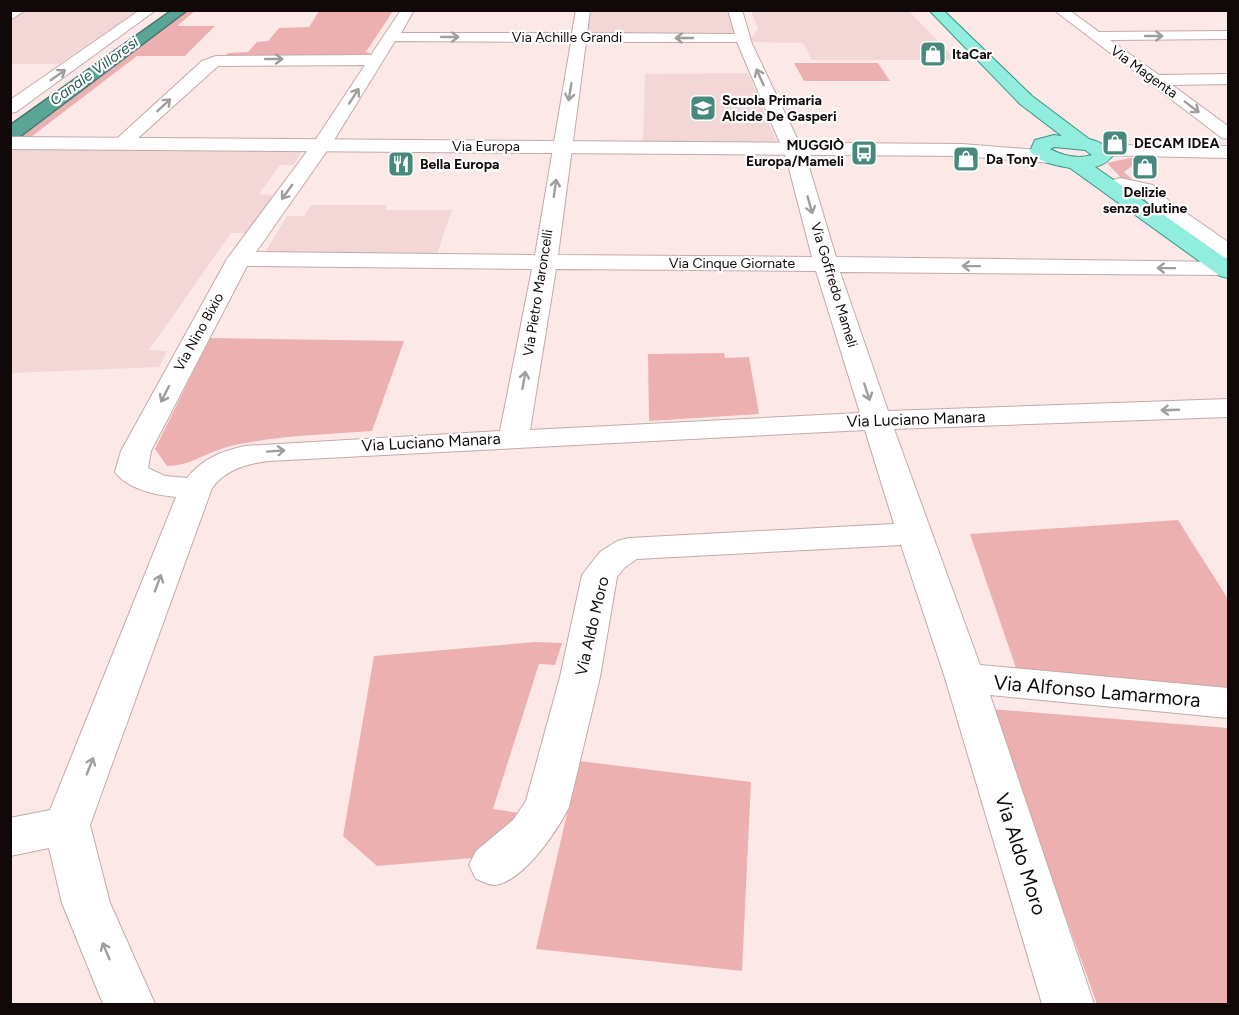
<svg xmlns="http://www.w3.org/2000/svg" width="1239" height="1015" viewBox="0 0 1239 1015" font-family="Figtree,sans-serif">
  <style>
    .built { fill: #f2d7d6 }
    .green { fill: #edb0b1 }
    .water { fill: #59a596; stroke: #43766c; stroke-width: 1.5 }
    .lines { fill: none; stroke-linecap: round; stroke-linejoin: round }
    .street-casing { stroke: #c2aaaa; stroke-width: 2 }
    .secondary-casing { stroke: #c2aaaa; stroke-width: 2 }
    .primary-casing { stroke: #359584; stroke-width: 2 }
    .street { fill: #fff; fill-rule: evenodd }
    .secondary { fill: #fff; fill-rule: evenodd }
    .primary { fill: #91eddd; fill-rule: evenodd }
    .oneway { stroke: #a09d9d }
    .labels { text-anchor: middle; dominant-baseline: central; stroke-width: 4.5; stroke-linejoin: round; paint-order: stroke }
    .far-street-label { font-size: 14px; fill: #110909; stroke: #fff }
    .far-poi-label { font-size: 14px; font-weight: bold; fill: #110909; stroke: #fff; text-anchor: start }
    .far-water-label { font-size: 15px; font-style: italic; fill: #1d5b51; stroke: #fff }
    .street-label { font-size: 16px; fill: #110909; stroke: #fff }
    .near-street-label { font-size: 20px; fill: #110909; stroke: #fff }
  </style>
  <rect width="100%" height="100%" fill="#fde8e8"/>
  <path class="built" d="M 727,10 L 735,36 L 586,35 L 591,11 Z
    M 26,11 L 138,11 L 59,64 L 11,64 L 10,20 Z
    M 751,11 L 909,11 L 956,60 L 812,60 L 803,43 L 754,42 L 751,39 L 758,28 Z
    M 748,73 L 778,145 L 643,142 L 645,74 Z
    M 10,150 L 302,150 L 294,165 L 280,165 L 259,194 L 273,195 L 249,233 L 231,233 L 149,350 L 167,351 L 159,367 L 11,373 Z
    M 311,205 L 387,205 L 385,210 L 452,210 L 437,254 L 264,254 L 287,216 L 304,216 Z"/>
  <path class="green" d="M 187,11 L 195,11 L 177,26 L 215,26 L 185,56 L 137,56 L 31,137 L 22,137 Z
    M 319,11 L 393,11 L 366,52 L 371,53 L 364,56 L 226,56 L 228,53 L 248,52 L 257,42 L 268,41 L 279,28 L 309,27 Z
    M 794,63 L 878,63 L 890,81 L 804,81 Z
    M 1148,154 L 1124,172 L 1134,181 L 1125,182 L 1107,163 Z
    M 210,338 L 404,341 L 372,431 C 324,435 271,435 224,448 C 204,454 189,466 167,466 L 155,449 Z
    M 724,353 L 725,358 L 749,357 L 759,414 L 649,421 L 648,354 Z
    M 1178,520 L 1228,599 L 1228,690 L 1016,668 L 970,534 Z
    M 535,642 L 562,643 L 555,665 L 539,664 L 493,809 L 519,813 L 507,836 L 473,858 L 377,866 L 343,836 L 374,656 Z
    M 991,709 L 1228,728 L 1228,1004 L 1097,1004 Z
    M 579,761 L 751,782 L 742,971 L 536,949 Z"/>
  <path class="water" d="M 170,11 L 187,11 L 11,144 L 11,124 Z"/>
  <g class="lines">
    <defs>
      <path id="street" d="M 10,10 L 26,10 L 10,20 Z
        M 140,10 L 156,10 L 16,112 L 10,113 L 10,100 Z
        M 401,10 L 414,10 L 401,33 L 572,33 L 576,10 L 590,10 L 587,33 L 735,34 L 728,10 L 742,10 L 752,44 L 806,157 L 836,257 L 1228,262 L 1228,274 L 1224,275 L 840,272 L 888,411 L 1228,399 L 1228,417 L 894,429 L 980,665 L 1228,688 L 1228,718 L 990,695 L 1094,1004 L 1042,1004 L 945,678 L 901,545 L 637,559 L 624,568 L 617,577 L 600,677 L 569,807 C 557,831 524,881 495,885 C 489,885 482,881 476,879 L 469,865 L 476,851 L 513,820 L 526,801 L 560,677 L 582,575 L 600,552 L 617,541 L 629,538 L 894,524 L 865,430 L 268,461 C 246,464 225,470 212,488 L 90,825 L 110,903 L 155,1004 L 103,1004 L 62,903 L 49,848 L 10,856 L 10,818 L 50,810 L 176,497 C 156,495 127,489 115,472 L 121,451 L 227,259 L 314,142 L 365,65 L 218,66 L 127,148 L 113,148 L 111,144 L 202,61 L 216,56 L 371,55 ZM 395,41 L 571,42 L 535,255 L 256,252 L 331,145 ZM 586,42 L 737,42 L 786,157 L 812,257 L 558,255 ZM 247,266 L 532,269 L 500,431 L 245,446 C 222,451 202,459 187,478 L 165,476 L 148,468 L 151,451 ZM 556,269 L 816,271 L 860,413 L 530,430 Z
        M 1054,10 L 1069,10 L 1099,32 L 1228,31 L 1228,39 L 1110,40 L 1159,75 L 1228,74 L 1228,84 L 1172,85 L 1228,126 L 1228,139 L 1222,138 Z
        M 1102,145 L 1228,146 L 1228,158 L 1095,155 L 1092,151 L 1095,147 Z
        M 1120,178 L 1153,185 L 1169,201 L 1228,242 L 1228,259 L 1220,257 L 1155,209 L 1139,194 L 1113,188 L 1110,184 L 1113,180 Z"/>
      <path id="secondary" d="M 10,137 L 962,144 L 1051,151 L 1058,153 L 1061,157 L 1058,161 L 1051,163 L 962,156 L 10,149 Z"/>
      <path id="primary" d="M 929,10 L 943,10 L 1032,96 L 1089,139 C 1098,141 1108,146 1114,154 C 1109,161 1103,165 1095,167 L 1228,260 L 1228,278 L 1220,276 L 1070,168 C 1056,165 1039,163 1030,151 L 1035,140 L 1054,135 L 1062,136 L 1020,104 ZM 1054,147 L 1085,150 L 1092,155 C 1078,159 1063,156 1050,149 Z"/>
    </defs>
    <use href="#street" class="street-casing"/>
    <use href="#secondary" class="secondary-casing"/>
    <use href="#primary" class="primary-casing"/>
    <use href="#street" class="street"/>
    <use href="#secondary" class="secondary"/>
    <use href="#primary" class="primary"/>
  </g>
  <defs><path id="oneway-shaft" d="M-6 0H5M1.5-3L5.5 0L1.5 3" fill="none" stroke-width="1.6" stroke-linecap="round" stroke-linejoin="round" transform="scale(1.5)"/></defs>
  <g class="oneway">
    <use href="#oneway-shaft" transform="translate(1154 36)"/>
    <use href="#oneway-shaft" transform="translate(450 37)"/>
    <use href="#oneway-shaft" transform="translate(684 38) rotate(-180)"/>
    <use href="#oneway-shaft" transform="translate(274 59)"/>
    <use href="#oneway-shaft" transform="translate(58 75) rotate(-35)"/>
    <use href="#oneway-shaft" transform="translate(760 77) rotate(-114)"/>
    <use href="#oneway-shaft" transform="translate(570 92) rotate(99)"/>
    <use href="#oneway-shaft" transform="translate(354 96) rotate(-57)"/>
    <use href="#oneway-shaft" transform="translate(164 105) rotate(-43)"/>
    <use href="#oneway-shaft" transform="translate(1192 107) rotate(37)"/>
    <use href="#oneway-shaft" transform="translate(555 188) rotate(-82)"/>
    <use href="#oneway-shaft" transform="translate(287 192) rotate(126)"/>
    <use href="#oneway-shaft" transform="translate(810 205) rotate(74)"/>
    <use href="#oneway-shaft" transform="translate(971 266) rotate(-179)"/>
    <use href="#oneway-shaft" transform="translate(1166 268) rotate(-179)"/>
    <use href="#oneway-shaft" transform="translate(524 380) rotate(-80)"/>
    <use href="#oneway-shaft" transform="translate(867 392) rotate(72)"/>
    <use href="#oneway-shaft" transform="translate(165 394) rotate(117)"/>
    <use href="#oneway-shaft" transform="translate(1170 410) rotate(178)"/>
    <use href="#oneway-shaft" transform="translate(276 451) rotate(-4)"/>
    <use href="#oneway-shaft" transform="translate(158 583) rotate(-70)"/>
    <use href="#oneway-shaft" transform="translate(90 766) rotate(-69)"/>
    <use href="#oneway-shaft" transform="translate(106 951) rotate(-113)"/>
  </g>
  <defs>
    <symbol id="shop-square" viewBox="-11 -11 22 22"><rect x="-9" y="-9" width="18" height="18" rx="4" fill="#478a7d" stroke="#fff"/><path d="M-5-2.5h2.3a2.7 3.5 0 0 1 5.4 0H5L5.5 6h-11ZM-1.5-2.5h3a1.5 2.3 0 0 0-3 0Z" fill="#fff"/></symbol>
    <symbol id="school-square" viewBox="-11 -11 22 22"><rect x="-9" y="-9" width="18" height="18" rx="4" fill="#478a7d" stroke="#fff"/><path d="M0-5L7-2L0 1L-7-2ZM-4 1L0 2.5L4 1V4Q0 6-4 4Z" fill="#fff"/></symbol>
    <symbol id="bus-square" viewBox="-11 -11 22 22"><rect x="-9" y="-9" width="18" height="18" rx="4" fill="#478a7d" stroke="#fff"/><path d="M-5-6H5V4H4V6H2V4H-2V6H-4V4H-5ZM-3.5-4V0h7V-4ZM-3.5 1.2v1.5H-2V1.2ZM2 1.2v1.5H3.5V1.2Z" fill="#fff"/></symbol>
    <symbol id="restaurant-square" viewBox="-11 -11 22 22"><rect x="-9" y="-9" width="18" height="18" rx="4" fill="#478a7d" stroke="#fff"/><path d="M-5-6h1v4h1v-4h1v4h1v-4h1v5L-1.5 .5V6h-2V.5L-5-1ZM5-6V6H3V1.5H1.5Q1.5-4 5-6Z" fill="#fff"/></symbol>
  </defs>
  <g fill-rule="evenodd">
    <use href="#shop-square" x="918" y="39" width="30" height="30"/>
    <use href="#school-square" x="688" y="93" width="30" height="30"/>
    <use href="#shop-square" x="1100" y="128" width="30" height="30"/>
    <use href="#bus-square" x="849" y="138" width="30" height="30"/>
    <use href="#shop-square" x="951" y="144" width="30" height="30"/>
    <use href="#restaurant-square" x="386" y="149" width="30" height="30"/>
    <use href="#shop-square" x="1130" y="152" width="30" height="30"/>
  </g>
  <g class="labels">
    <g class="far-street-label">
      <text x="567" y="37">Via Achille Grandi</text>
      <text transform="translate(1144 72) rotate(36)">Via Magenta</text>
      <text x="486" y="146">Via Europa</text>
      <text x="732" y="263">Via Cinque Giornate</text>
      <text transform="translate(834 285) rotate(73)">Via Goffredo Mameli</text>
      <text transform="translate(538 293) rotate(-81)">Via Pietro Maroncelli</text>
      <text transform="translate(199 332) rotate(-61)">Via Nino Bixio</text>
    </g>
    <g class="far-poi-label">
      <text x="952" y="54">ItaCar</text>
      <text x="722" y="100">Scuola Primaria<tspan x="722" dy="16">Alcide De Gasperi</tspan></text>
      <text x="1134" y="143">DECAM IDEA</text>
      <text x="844" y="145" text-anchor="end">MUGGIÒ<tspan x="844" dy="16">Europa/Mameli</tspan></text>
      <text x="986" y="159">Da Tony</text>
      <text x="420" y="164">Bella Europa</text>
      <text x="1145" y="192" text-anchor="middle">Delizie<tspan x="1145" dy="16">senza glutine</tspan></text>
    </g>
    <g class="far-water-label">
      <text transform="translate(94 71) rotate(-36)">Canale Villoresi</text>
    </g>
    <g class="street-label">
      <text transform="translate(916 419) rotate(-2)">Via Luciano Manara</text>
      <text transform="translate(431 442) rotate(-3)">Via Luciano Manara</text>
      <text transform="translate(592 626) rotate(-77)">Via Aldo Moro</text>
    </g>
    <g class="near-street-label">
      <text transform="translate(1097 691) rotate(5)">Via Alfonso Lamarmora</text>
      <text transform="translate(1021 854) rotate(72)">Via Aldo Moro</text>
    </g>
  </g>
  <rect width="1239" height="1015" fill="none" stroke="#110909" stroke-width="24"/>
</svg>
